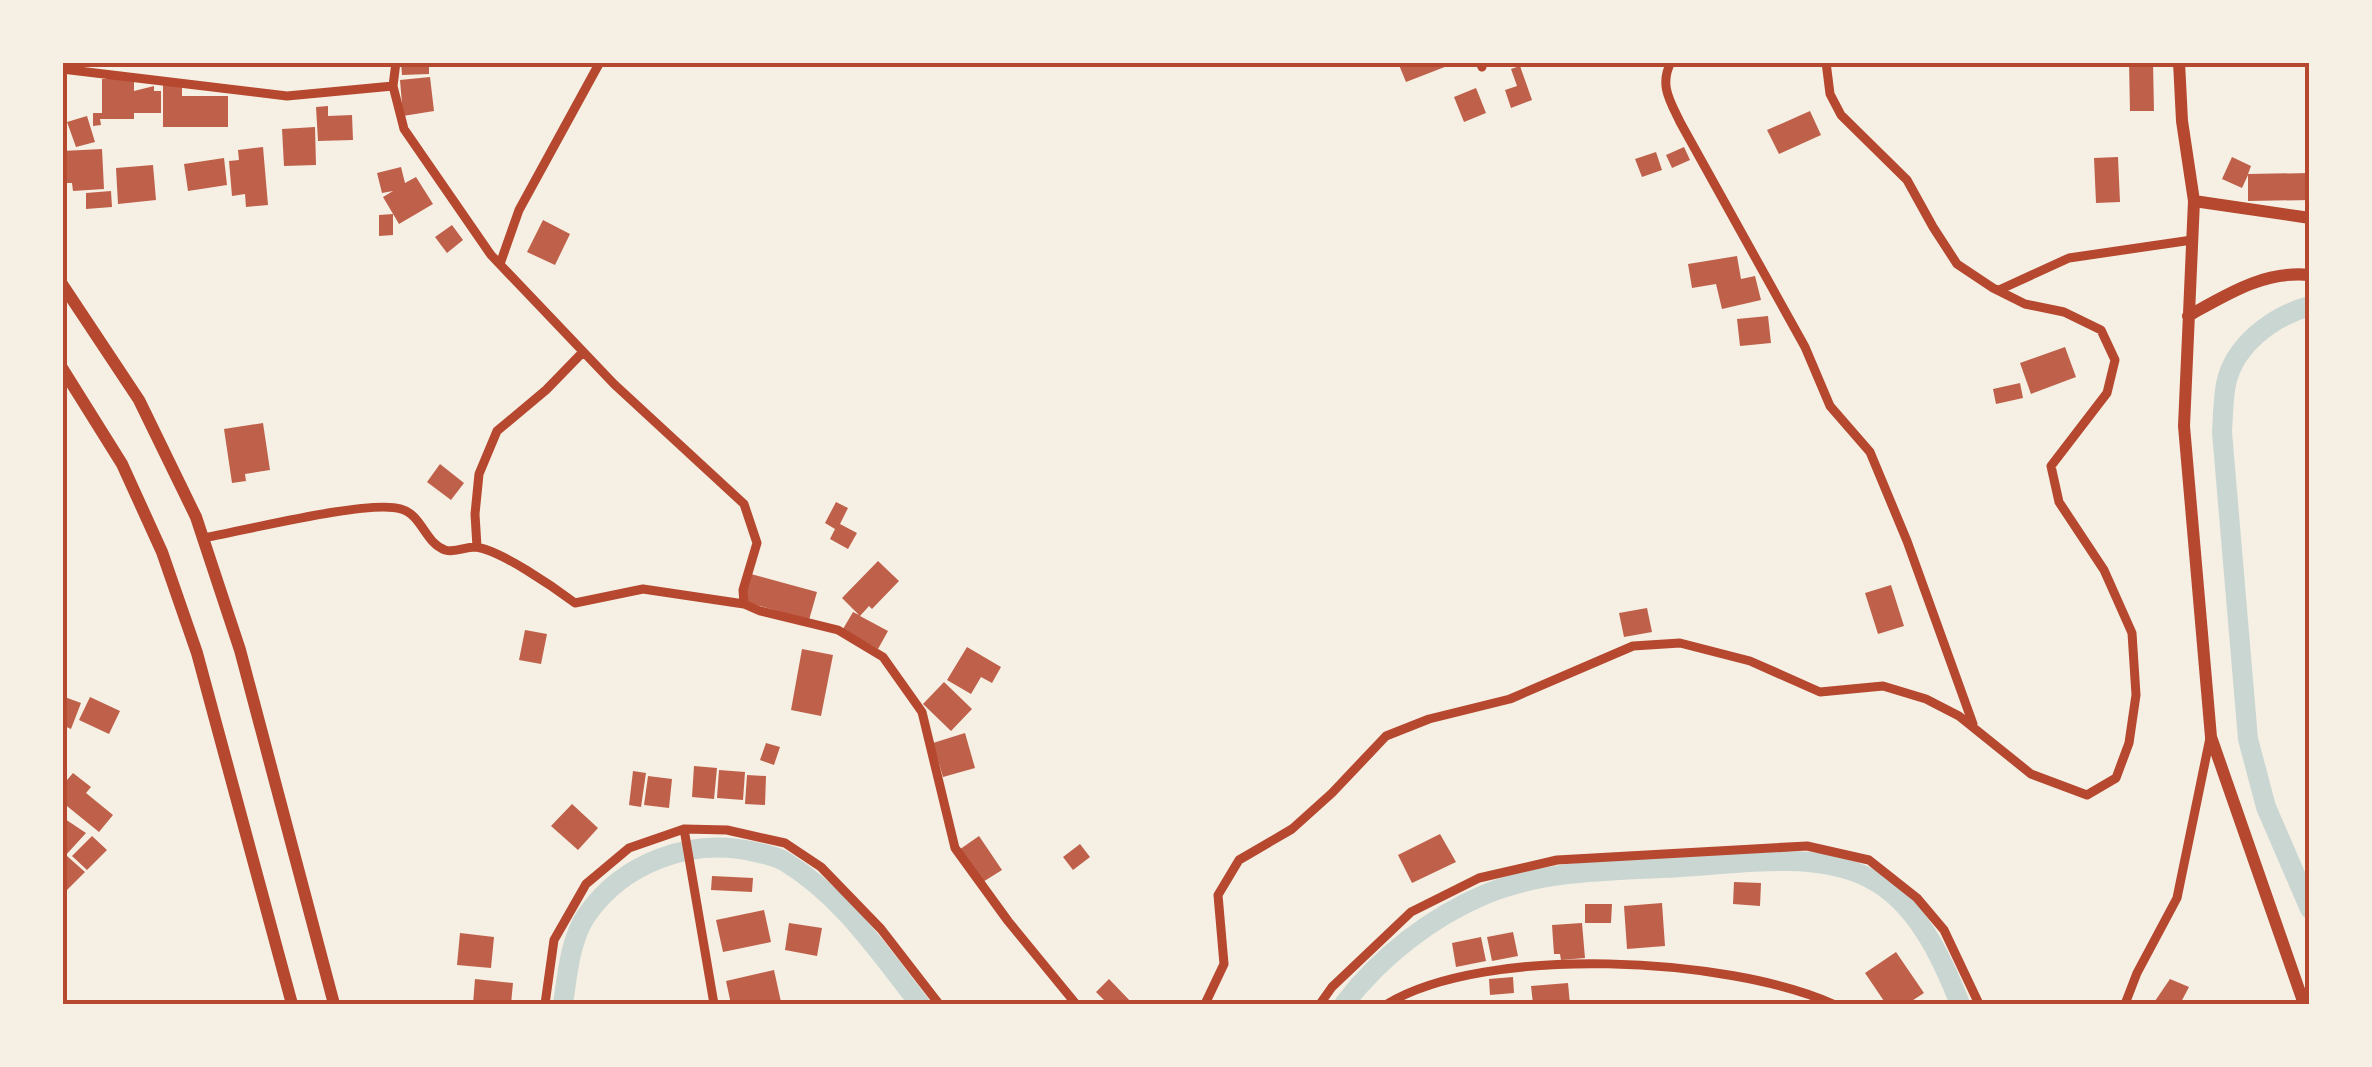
<svg xmlns="http://www.w3.org/2000/svg" width="2372" height="1067" viewBox="0 0 2372 1067" font-family="Montserrat,sans-serif">
  <style>
    .lines { fill: none; stroke-linecap: round; stroke-linejoin: round }
    .canal { stroke: #c9d6d2; stroke-width: 20 }
    .building { fill: #bf614a }
    .minor { stroke: #b5482f; stroke-width: 9 }
    .secondary { stroke: #b5482f; stroke-width: 12 }
    .neatline { fill: none; stroke: #b5482f; stroke-width: 4 }
  </style>
  <rect width="100%" height="100%" fill="#f6efe4"/>
  <g class="lines">
    <path class="canal" d="M 2310,306 C 2273,316 2234,345 2226,384 C 2223,400 2223,417 2222,432 L 2248,739 L 2266,807 L 2310,909
      M 563,1004 C 567,977 570,940 586,916 C 623,862 692,837 755,852 C 764,854 775,856 784,861 C 842,896 879,952 920,1004
      M 1344,1004 C 1380,957 1431,917 1486,894 C 1546,869 1618,871 1681,867 C 1717,865 1752,860 1788,861 C 1814,861 1846,866 1869,878 C 1916,901 1942,958 1960,1004"/>
  </g>
  <path class="building" d="M 401,62 L 429,62 L 429,74 L 402,75 Z
    M 1406,62 L 1455,62 L 1455,63 L 1406,82 L 1399,65 Z
    M 2129,62 L 2153,62 L 2154,111 L 2130,111 Z
    M 1520,66 L 1532,100 L 1511,108 L 1505,90 L 1517,86 L 1511,69 Z
    M 430,77 L 434,111 L 403,116 L 400,80 Z
    M 102,79 L 134,79 L 134,91 L 154,86 L 154,91 L 161,91 L 161,113 L 134,113 L 134,119 L 100,119 L 101,125 L 93,126 L 93,113 L 102,113 Z
    M 163,83 L 182,83 L 182,96 L 228,96 L 228,127 L 163,127 Z
    M 1476,88 L 1486,113 L 1464,122 L 1454,97 Z
    M 328,106 L 328,116 L 352,115 L 353,140 L 318,141 L 316,107 Z
    M 1810,111 L 1821,135 L 1779,154 L 1767,130 Z
    M 87,116 L 95,142 L 76,147 L 67,122 Z
    M 315,127 L 316,165 L 284,166 L 282,129 Z
    M 263,147 L 268,205 L 246,207 L 245,194 L 232,196 L 229,161 L 239,160 L 238,150 Z
    M 1684,147 L 1690,160 L 1672,168 L 1666,155 Z
    M 102,149 L 104,189 L 73,191 L 72,183 L 62,183 L 62,151 Z
    M 1656,152 L 1662,170 L 1642,177 L 1635,159 Z
    M 2118,157 L 2120,202 L 2096,203 L 2094,158 Z
    M 2232,157 L 2251,166 L 2248,174 L 2310,173 L 2310,200 L 2248,201 L 2248,175 L 2242,188 L 2222,179 Z
    M 224,158 L 227,185 L 188,191 L 184,164 Z
    M 153,165 L 156,200 L 118,204 L 116,168 Z
    M 401,167 L 405,183 L 416,177 L 433,204 L 399,224 L 383,197 L 393,191 L 382,193 L 377,173 Z
    M 111,191 L 112,207 L 86,209 L 86,193 Z
    M 393,214 L 393,235 L 379,236 L 379,215 Z
    M 543,220 L 570,234 L 555,265 L 527,252 Z
    M 452,225 L 463,240 L 447,253 L 435,237 Z
    M 1737,256 L 1741,279 L 1755,276 L 1761,300 L 1722,309 L 1716,284 L 1692,288 L 1688,264 Z
    M 1768,316 L 1771,343 L 1740,346 L 1737,319 Z
    M 2065,347 L 2076,377 L 2031,394 L 2020,363 Z
    M 2020,383 L 2023,398 L 1996,404 L 1993,389 Z
    M 263,423 L 270,470 L 245,474 L 246,481 L 232,483 L 224,429 Z
    M 440,464 L 464,483 L 451,500 L 427,482 Z
    M 836,502 L 848,508 L 840,524 L 857,533 L 848,549 L 830,539 L 835,529 L 825,523 Z
    M 878,561 L 899,581 L 872,609 L 869,606 L 860,616 L 888,631 L 878,649 L 843,629 L 853,612 L 859,615 L 842,598 Z
    M 747,573 L 817,592 L 809,620 L 739,600 Z
    M 1891,585 L 1904,626 L 1878,634 L 1865,593 Z
    M 1647,608 L 1652,632 L 1624,637 L 1619,613 Z
    M 525,630 L 547,634 L 541,664 L 519,660 Z
    M 967,647 L 1001,667 L 992,683 L 981,677 L 971,694 L 947,680 Z
    M 802,649 L 833,655 L 821,716 L 791,710 Z
    M 944,682 L 972,709 L 951,731 L 923,704 Z
    M 62,696 L 81,703 L 71,729 L 62,725 Z
    M 90,697 L 120,711 L 109,734 L 79,720 Z
    M 965,733 L 975,768 L 943,777 L 933,743 Z
    M 766,743 L 780,747 L 774,765 L 760,760 Z
    M 694,766 L 717,768 L 714,799 L 692,797 Z
    M 719,770 L 745,772 L 743,800 L 717,798 Z
    M 633,771 L 646,773 L 641,807 L 629,805 Z
    M 73,773 L 91,787 L 86,793 L 113,815 L 99,832 L 62,802 L 62,786 Z
    M 747,775 L 766,776 L 765,805 L 745,804 Z
    M 648,776 L 672,779 L 669,808 L 644,805 Z
    M 572,804 L 598,828 L 578,850 L 551,826 Z
    M 62,817 L 86,833 L 65,856 L 62,855 Z
    M 1440,834 L 1456,862 L 1412,883 L 1398,855 Z
    M 92,836 L 107,850 L 87,870 L 72,856 Z
    M 979,836 L 1002,870 L 978,885 L 956,852 Z
    M 1080,844 L 1090,857 L 1073,870 L 1063,857 Z
    M 67,856 L 85,872 L 67,890 L 62,886 L 62,860 Z
    M 712,876 L 753,878 L 752,892 L 711,890 Z
    M 1734,882 L 1761,883 L 1760,906 L 1733,904 Z
    M 1662,903 L 1665,946 L 1627,949 L 1624,906 Z
    M 1585,904 L 1612,904 L 1611,923 L 1585,923 Z
    M 764,910 L 771,942 L 723,952 L 716,920 Z
    M 789,923 L 822,928 L 817,956 L 785,950 Z
    M 1582,923 L 1585,958 L 1561,960 L 1560,954 L 1554,954 L 1552,925 Z
    M 1513,932 L 1518,956 L 1492,961 L 1487,937 Z
    M 460,933 L 494,937 L 491,968 L 457,965 Z
    M 1481,937 L 1486,961 L 1456,967 L 1452,943 Z
    M 1896,952 L 1924,993 L 1907,1004 L 1900,1004 L 1898,1001 L 1886,1004 L 1865,973 Z
    M 774,970 L 781,1002 L 731,1004 L 726,981 Z
    M 1513,977 L 1514,993 L 1490,995 L 1489,979 Z
    M 475,979 L 513,983 L 511,1004 L 473,1004 Z
    M 1109,979 L 1133,1004 L 1108,1004 L 1096,992 Z
    M 2170,979 L 2189,987 L 2180,1004 L 2159,1004 L 2155,1001 Z
    M 1568,983 L 1570,1004 L 1533,1004 L 1531,986 Z"/>
  <g class="lines">
    <path class="minor" d="M 1480,62 L 1482,67
      M 1671,62 C 1659,85 1670,101 1680,122 L 1805,347 L 1830,406 L 1870,452 L 1907,541 L 1973,724
      M 62,69 L 287,96 L 393,86 L 404,129 L 491,255 L 614,384 L 744,504 L 757,543 L 743,590 L 744,604 L 760,611 L 838,630 L 883,657 L 922,712 L 955,848 L 1008,921 L 1076,1004
      M 393,86 L 396,62
      M 500,264 L 519,210 L 600,62
      M 1999,290 L 2069,258 L 2192,240
      M 203,538 C 243,531 369,499 401,509 C 422,515 425,543 445,550 C 456,553 464,547 475,547 C 499,549 555,588 575,603 L 643,589 L 744,604
      M 477,547 L 475,514 L 479,474 L 497,431 L 546,390 L 583,352
      M 684,829 L 714,1004
      M 545,1004 L 554,940 L 586,884 L 629,848 L 684,829 L 727,830 L 785,843 L 821,867 L 881,929 L 939,1004
      M 1205,1004 L 1224,964 L 1218,895 L 1239,860 L 1292,829 L 1332,793 L 1386,736 L 1429,719 L 1510,699 L 1633,646 L 1680,643 L 1750,661 L 1820,692 L 1883,686 L 1926,699 L 1959,716 L 2031,774 L 2087,795 L 2116,778 L 2129,743 L 2136,695 L 2132,633 L 2104,570 L 2059,502 L 2051,466 L 2107,393 L 2115,360 L 2101,330 L 2064,312 L 2025,304 L 1993,288 L 1957,264 L 1933,227 L 1907,180 L 1841,115 L 1830,94 L 1826,62
      M 1320,1004 L 1332,987 L 1411,912 L 1479,878 L 1557,860 L 1807,846 L 1869,860 L 1917,898 L 1944,930 L 1979,1004
      M 1387,1004 C 1486,944 1729,957 1833,1004
      M 2125,1004 L 2137,973 L 2177,898 L 2210,738"/>
    <path class="secondary" d="M 2179,62 L 2182,121 L 2194,201 L 2184,426 L 2211,737 L 2304,1004
      M 2194,201 L 2310,218
      M 62,284 L 139,400 L 196,517 L 240,650 L 334,1004
      M 2188,316 C 2226,295 2264,270 2310,275
      M 62,368 L 122,464 L 162,552 L 197,653 L 292,1004"/>
  </g>
  <rect width="2372" height="1067" fill="none" stroke="#f6efe4" stroke-width="130"/>
  <rect x="65" y="65" width="2242" height="937" class="neatline"/>
</svg>
